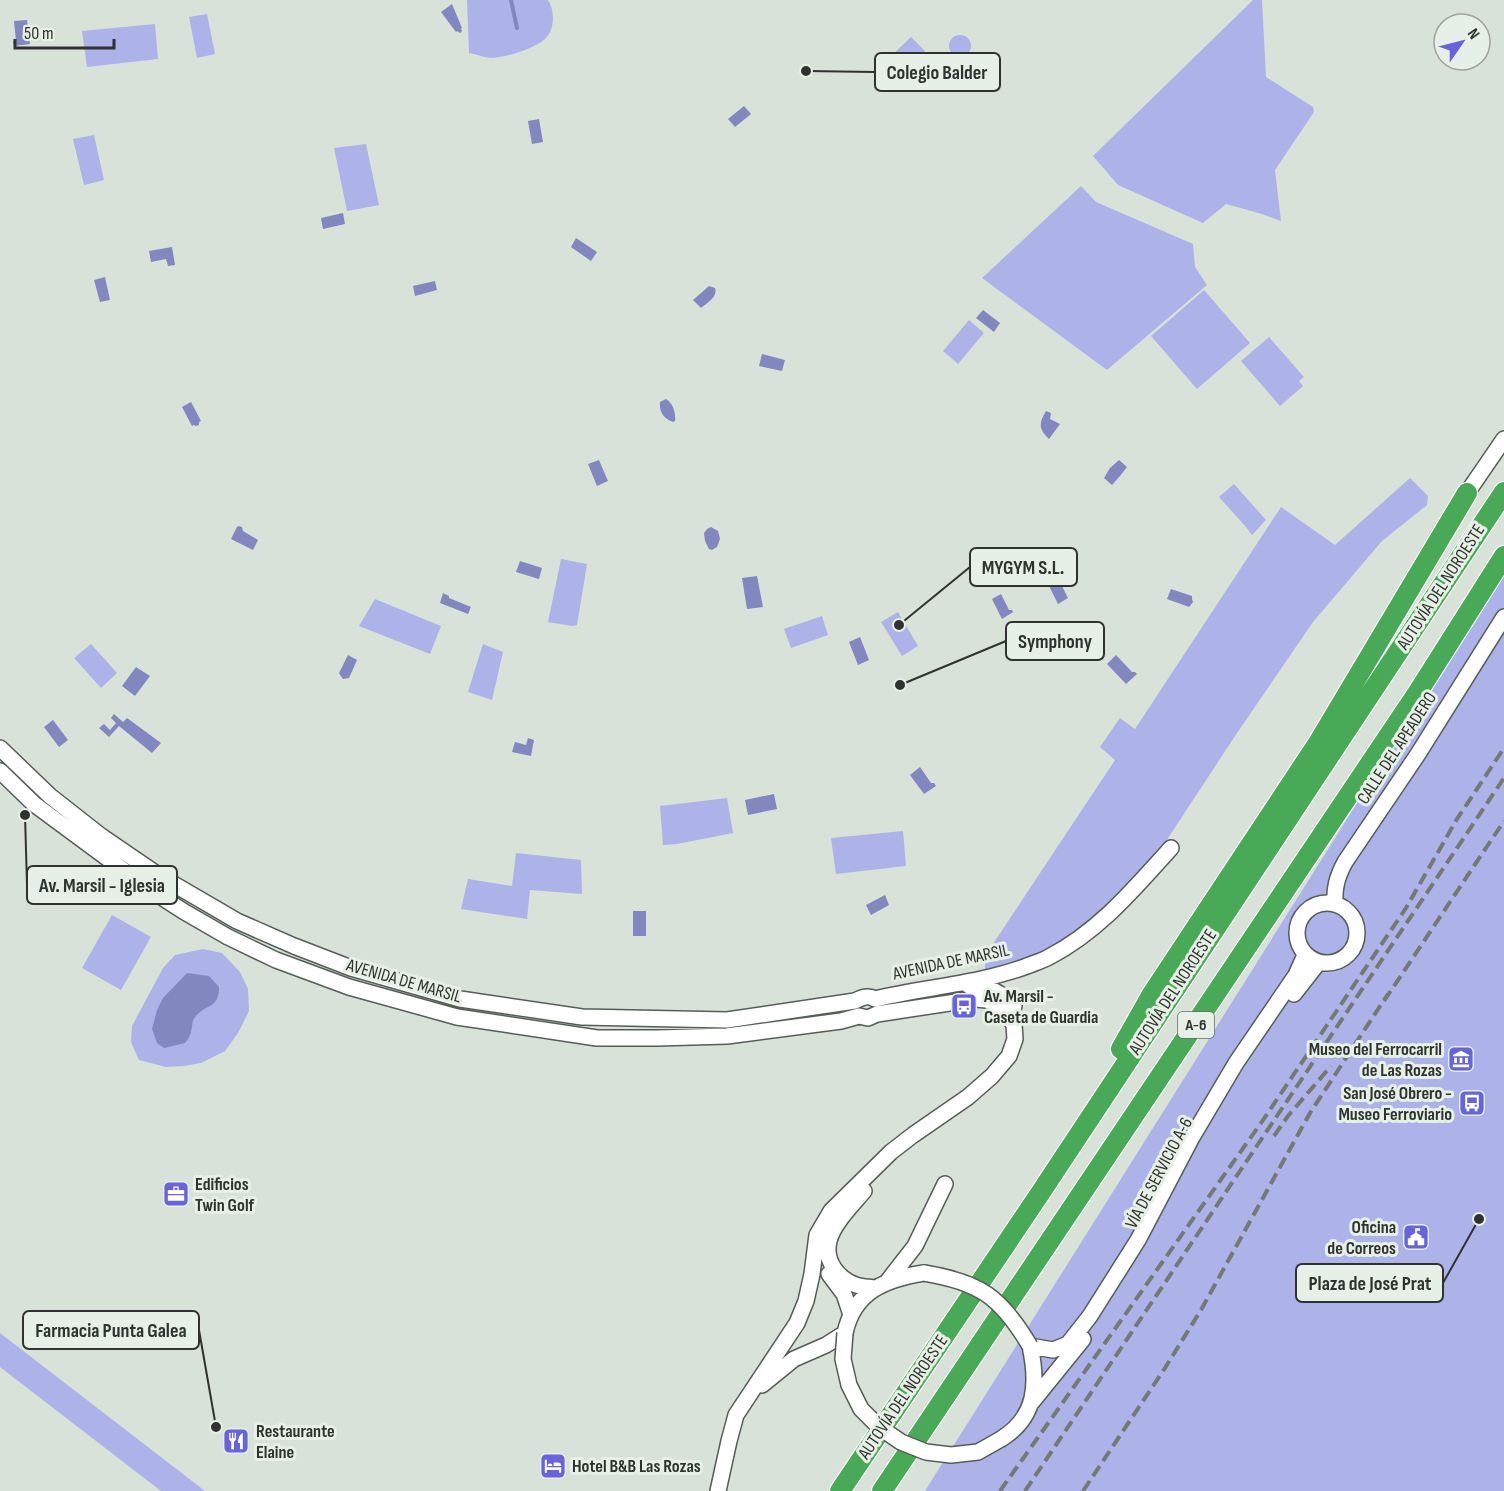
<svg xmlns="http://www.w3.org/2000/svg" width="1504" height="1491" viewBox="0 0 1504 1491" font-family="'Sofia Sans Condensed',sans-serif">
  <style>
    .green { fill: #adb2e9 }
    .water { fill: #8287bf }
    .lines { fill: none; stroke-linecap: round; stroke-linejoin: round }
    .stream { stroke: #8287bf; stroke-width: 4 }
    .secondary-casing { stroke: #555e56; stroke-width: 18 }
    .highway-casing { stroke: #fff; stroke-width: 22 }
    .secondary { stroke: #fff; stroke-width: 15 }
    .highway { stroke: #48a956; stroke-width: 20 }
    .rail { stroke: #737973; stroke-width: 4; stroke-dasharray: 12 6; stroke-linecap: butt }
    .secondary-bridge-casing { stroke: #555e56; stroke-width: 18; stroke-linecap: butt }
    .secondary-bridge { stroke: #fff; stroke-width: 15 }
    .labels { text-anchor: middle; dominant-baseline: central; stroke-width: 6; stroke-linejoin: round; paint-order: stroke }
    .shield { fill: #e6f0e6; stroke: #666c66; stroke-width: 1.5 }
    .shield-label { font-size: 16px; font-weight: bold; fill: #2f332f }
    .street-label { font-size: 18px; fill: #2f332f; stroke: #e6f0e6 }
    .poi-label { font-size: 18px; font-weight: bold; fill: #2f332f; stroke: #e6f0e6; text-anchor: start }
    .leader { fill: none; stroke: #2f332f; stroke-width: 2 }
    .callout-dot { fill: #2f332f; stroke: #e6f0e6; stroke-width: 2 }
    .callout { fill: #e6f0e6; stroke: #2f332f; stroke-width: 2 }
    .callout-label { font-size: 20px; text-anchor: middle; font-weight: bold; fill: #2f332f }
  </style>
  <rect width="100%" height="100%" fill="#d9e2d9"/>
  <path class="green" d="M 467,0 L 548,0 C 555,10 555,30 545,39 C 534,49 507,57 492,58 C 485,58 476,54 469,53 Z
    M 1253,0 L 1262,0 L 1266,77 L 1313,107 L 1314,112 L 1275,170 L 1281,221 L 1262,214 L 1226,204 L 1203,223 L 1118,185 L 1093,156 Z
    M 207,14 L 215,54 L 197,58 L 189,17 Z
    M 155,24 L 158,59 L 87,67 L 82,31 Z
    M949 46a11 11 0 1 1 22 0a11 11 0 1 1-22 0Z
    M 911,37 L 925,51 L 897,79 L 883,64 Z
    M 94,135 L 104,180 L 84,185 L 73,139 Z
    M 366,144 L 379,205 L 347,211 L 334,148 Z
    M 1081,186 L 1096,202 L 1193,244 L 1195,267 L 1207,285 L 1107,370 L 982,278 Z
    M 1204,290 L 1250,343 L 1197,389 L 1151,336 Z
    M 969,320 L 984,333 L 958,364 L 943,351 Z
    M 1269,337 L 1304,377 L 1299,381 L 1303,386 L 1280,406 L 1241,361 Z
    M 1410,478 L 1428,496 L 1427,505 L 1382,541 L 1313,622 L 1237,733 L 1155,858 L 1104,913 L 1071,940 L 1021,963 L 985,971 L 985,956 L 1115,760 L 1100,747 L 1120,718 L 1135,729 L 1281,507 L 1335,545 Z
    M 1234,484 L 1266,520 L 1252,535 L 1246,527 L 1219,497 Z
    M 561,559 L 587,564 L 577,625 L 572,626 L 548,622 Z
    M 1504,569 L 1504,1491 L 925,1491 Z
    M 375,599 L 441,626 L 430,654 L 359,626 Z
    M 898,612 L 918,646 L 902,656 L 881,622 Z
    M 822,616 L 828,635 L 791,648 L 784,629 Z
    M 91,644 L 117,673 L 101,688 L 74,658 Z
    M 483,644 L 503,652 L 492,700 L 468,692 Z
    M 727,798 L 733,833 L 677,844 L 663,845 L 660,806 Z
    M 903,831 L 906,866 L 836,874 L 831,838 Z
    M 516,853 L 581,860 L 582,894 L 530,890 L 527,919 L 461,909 L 468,879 L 512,886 Z
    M 112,915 L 151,937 L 121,990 L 82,968 Z
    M 203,949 L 222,953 L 240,972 L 248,989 L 249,1011 L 238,1033 L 225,1051 L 201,1063 L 183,1066 L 166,1067 L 139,1060 L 131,1042 L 132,1026 L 163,968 L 175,955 Z
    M 0,1333 L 205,1491 L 161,1491 L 0,1367 Z"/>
  <path class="water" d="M 452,4 L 462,28 L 461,29 L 462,31 L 460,33 L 457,31 L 456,32 L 441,12 Z
    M 27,20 L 30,44 L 14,46 L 13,41 L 16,41 L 14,21 Z
    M 744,106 L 751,114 L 735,127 L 728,119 Z
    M 539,119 L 543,142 L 532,144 L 528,121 Z
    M 343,213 L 345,224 L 323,229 L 321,218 Z
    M 576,238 L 597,252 L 591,261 L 571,247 Z
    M 172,247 L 175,265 L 168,266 L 166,259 L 151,262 L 149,251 Z
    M 105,277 L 110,300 L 100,302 L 94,280 Z
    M 435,281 L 437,290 L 415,296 L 413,286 Z
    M 709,286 L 715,288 C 718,297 707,303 701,308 L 693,300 Z
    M 983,310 L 1000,323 L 994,332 L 976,318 Z
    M 762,354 L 785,360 L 782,371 L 759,366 Z
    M 666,399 C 673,403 676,413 675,421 L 673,422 C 664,419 659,412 660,402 Z
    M 191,402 L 201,421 L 199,422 L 199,425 L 196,426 L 194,425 L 192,426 L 182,407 Z
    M 1046,411 L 1051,413 L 1050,419 L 1060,424 L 1049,439 C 1038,428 1039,423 1046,411 Z
    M 599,460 L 608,481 L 597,486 L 588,464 Z
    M 1119,460 L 1127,467 L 1120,476 L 1112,485 L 1104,478 L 1110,468 Z
    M 239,526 L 242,527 L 243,531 L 258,540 L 253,550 L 231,539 L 237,527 Z
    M 711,527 L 718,531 L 720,539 L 717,547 L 712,550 L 709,549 L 705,541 L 704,533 L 707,529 Z
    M 520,561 L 542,568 L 539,579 L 516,572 Z
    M 757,576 L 763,607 L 747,609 L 742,578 Z
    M 1061,578 L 1063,582 L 1061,584 L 1068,598 L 1058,604 L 1048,584 Z
    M 1171,589 L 1192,596 L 1192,599 L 1193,602 L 1189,607 L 1167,599 Z
    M 443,593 L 449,596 L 449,598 L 471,607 L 468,614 L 440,603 Z
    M 1001,594 L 1009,610 L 1012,610 L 1013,612 L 1002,619 L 992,599 Z
    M 860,637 L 869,660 L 858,665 L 849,642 Z
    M 348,655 L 357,660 L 349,678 L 343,679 L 339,673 Z
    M 1116,655 L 1132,672 L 1135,672 L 1137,674 L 1126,684 L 1107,664 Z
    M 136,667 L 150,676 L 135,696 L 122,686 Z
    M 114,714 L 123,722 L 127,718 L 161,743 L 152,753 L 119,726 L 109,737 L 99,728 L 104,724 L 110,730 L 116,723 L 111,718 Z
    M 53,720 L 68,740 L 59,747 L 44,727 Z
    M 528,738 L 534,740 L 531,756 L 512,752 L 515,742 L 526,745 Z
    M 920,767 L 931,783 L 934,783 L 936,786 L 924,794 L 910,775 Z
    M 774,794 L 777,809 L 748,815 L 745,800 Z
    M 885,895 L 889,905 L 871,915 L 866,905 Z
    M 633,911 L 646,911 L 646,936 L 633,936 Z
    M 187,973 L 209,976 L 219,987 C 219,1009 207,1003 196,1016 C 191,1021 193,1028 190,1035 C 189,1038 187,1040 185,1043 L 164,1048 L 157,1043 L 152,1029 L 157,1010 L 163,998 Z"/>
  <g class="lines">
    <path class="stream" d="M 511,0 L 517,28"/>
    <defs>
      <path id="secondary" d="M 1467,493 L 1504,439
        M 0,748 L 50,796 L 101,836 L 158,875 L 237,921 L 294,946 L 351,968 L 460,999 L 582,1017 L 727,1020 L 855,1001 C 862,997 868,995 875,999 C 926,987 978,984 1027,966 C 1034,963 1042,961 1049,957 C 1099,931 1134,889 1171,848
        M 0,771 L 34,804 L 149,889 L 183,911 L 228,937 L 276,960 L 349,987 L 457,1017 L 597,1038 L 657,1038 L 727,1036 L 841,1021 L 859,1016 L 868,1018 L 877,1014 L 976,999 L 986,1000 L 997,1004 L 1006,1012 L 1014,1025 L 1015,1039 L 1009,1056 L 992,1076 L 968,1097 L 913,1135 L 891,1152 L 831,1211 L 817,1235 L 812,1274 L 806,1301 L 797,1323 L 736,1415 L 729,1441 L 718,1491
        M1297 933a30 30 0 1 1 60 0a30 30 0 1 1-60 0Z
        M 1335,904 C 1334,888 1337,877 1345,862 L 1418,754 L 1504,617
        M 969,986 C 991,987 999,991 1014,1006
        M 1294,994 L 1319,962
        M 864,1191 C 852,1205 833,1224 829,1241 C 824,1261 838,1279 856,1285 C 862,1287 869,1287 875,1288
        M 829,1274 L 844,1294 L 851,1315
        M 887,1282 L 915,1246 L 945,1184
        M 762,1385 L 794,1359 L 826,1345 L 845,1333 C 854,1291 886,1279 924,1273
        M 1032,1402 L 1083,1339
        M 1001,1439 C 1037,1417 1038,1383 1030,1346 L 1053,1350 L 1068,1344 L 1090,1316 L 1138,1240 L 1191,1139 L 1236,1063 L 1296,975 L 1305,955"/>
      <path id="highway" d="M 1121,1049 L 1152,994 L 1318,743 L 1467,493
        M 840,1491 L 1041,1192 L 1504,492
        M 882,1491 L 1418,692 L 1504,556"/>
    </defs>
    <use href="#secondary" class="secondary-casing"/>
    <use href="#highway" class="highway-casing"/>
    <use href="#secondary" class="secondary"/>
    <use href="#highway" class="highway"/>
    <path class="rail" d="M 1384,1001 L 1504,821
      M 1274,1136 L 1288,1116 L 1331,1066
      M 1000,1491 L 1261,1123 L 1406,908 L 1457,819 L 1504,748
      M 1025,1491 L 1504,778
      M 1083,1491 L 1165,1368 L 1201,1310 L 1310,1113 L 1388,994"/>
    <defs>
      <path id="secondary-bridge" d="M 924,1273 C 980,1282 1001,1297 1030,1346
        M 845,1333 L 843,1359 L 849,1385 L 861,1409 L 879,1427 L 901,1442 L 926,1452 L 951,1455 L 978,1452 L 1001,1439"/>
    </defs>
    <use href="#secondary-bridge" class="secondary-bridge-casing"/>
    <use href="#secondary-bridge" class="secondary-bridge"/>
  </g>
  <defs>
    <symbol id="bus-square" viewBox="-11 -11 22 22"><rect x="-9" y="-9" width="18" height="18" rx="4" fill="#6663dc" stroke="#e6f0e6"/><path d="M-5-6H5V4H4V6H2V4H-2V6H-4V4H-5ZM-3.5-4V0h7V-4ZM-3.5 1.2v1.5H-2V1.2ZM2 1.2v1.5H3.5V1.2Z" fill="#fff"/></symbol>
    <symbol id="museum-square" viewBox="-11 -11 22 22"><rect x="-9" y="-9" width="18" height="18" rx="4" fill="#6663dc" stroke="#e6f0e6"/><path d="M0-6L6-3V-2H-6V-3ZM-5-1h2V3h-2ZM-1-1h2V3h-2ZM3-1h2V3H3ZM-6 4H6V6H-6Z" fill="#fff"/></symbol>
    <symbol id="office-square" viewBox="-11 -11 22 22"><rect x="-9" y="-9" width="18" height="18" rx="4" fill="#6663dc" stroke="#e6f0e6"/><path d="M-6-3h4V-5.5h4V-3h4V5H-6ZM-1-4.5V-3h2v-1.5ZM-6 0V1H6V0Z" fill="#fff"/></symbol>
    <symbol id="civic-square" viewBox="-11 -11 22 22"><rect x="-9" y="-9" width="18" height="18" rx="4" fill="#6663dc" stroke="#e6f0e6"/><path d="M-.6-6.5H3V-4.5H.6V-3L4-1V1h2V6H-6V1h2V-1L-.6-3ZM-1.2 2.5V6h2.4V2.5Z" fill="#fff"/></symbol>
    <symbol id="restaurant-square" viewBox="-11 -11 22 22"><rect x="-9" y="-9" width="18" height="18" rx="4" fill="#6663dc" stroke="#e6f0e6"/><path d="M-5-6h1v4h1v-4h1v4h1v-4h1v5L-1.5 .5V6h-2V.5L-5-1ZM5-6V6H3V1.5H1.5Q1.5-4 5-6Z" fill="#fff"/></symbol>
    <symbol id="hotel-square" viewBox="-11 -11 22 22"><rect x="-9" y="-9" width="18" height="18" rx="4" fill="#6663dc" stroke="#e6f0e6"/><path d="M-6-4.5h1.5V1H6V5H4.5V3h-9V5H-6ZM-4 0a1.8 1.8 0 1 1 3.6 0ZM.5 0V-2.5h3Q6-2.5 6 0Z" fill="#fff"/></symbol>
  </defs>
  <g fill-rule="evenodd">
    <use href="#bus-square" x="949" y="991" width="30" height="30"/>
    <use href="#museum-square" x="1446" y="1044" width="30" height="30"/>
    <use href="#bus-square" x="1457" y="1088" width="30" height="30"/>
    <use href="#office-square" x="161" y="1179" width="30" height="30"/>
    <use href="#civic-square" x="1401" y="1222" width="30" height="30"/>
    <use href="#restaurant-square" x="221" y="1426" width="30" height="30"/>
    <use href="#hotel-square" x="538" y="1451" width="30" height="30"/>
  </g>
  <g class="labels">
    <rect class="shield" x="1178" y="1012" width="36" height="26" rx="4.5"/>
    <g class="shield-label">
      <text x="1196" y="1025">A-6</text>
    </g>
    <g class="street-label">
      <text transform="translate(1441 587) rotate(-57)">AUTOVÍA DEL NOROESTE</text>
      <text transform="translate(1397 748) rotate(-57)">CALLE DEL APEADERO</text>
      <text transform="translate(951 962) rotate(-12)">AVENIDA DE MARSIL</text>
      <text transform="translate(404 981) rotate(16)">AVENIDA DE MARSIL</text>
      <text transform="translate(1173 992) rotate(-57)">AUTOVÍA DEL NOROESTE</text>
      <text transform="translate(1159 1173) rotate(-62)">VÍA DE SERVICIO A-6</text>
      <text transform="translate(903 1397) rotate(-56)">AUTOVÍA DEL NOROESTE</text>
    </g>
    <g class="poi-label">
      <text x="984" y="996">Av. Marsil -<tspan x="984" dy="21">Caseta de Guardia</tspan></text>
      <text x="1442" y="1049" text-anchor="end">Museo del Ferrocarril<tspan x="1442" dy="21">de Las Rozas</tspan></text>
      <text x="1452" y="1093" text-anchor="end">San José Obrero -<tspan x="1452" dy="21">Museo Ferroviario</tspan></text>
      <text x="195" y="1184">Edificios<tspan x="195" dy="21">Twin Golf</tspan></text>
      <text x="1396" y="1227" text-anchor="end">Oficina<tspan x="1396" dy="21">de Correos</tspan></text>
      <text x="256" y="1431">Restaurante<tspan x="256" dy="21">Elaine</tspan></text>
      <text x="572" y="1466">Hotel B&amp;B Las Rozas</text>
    </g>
  </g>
  <path class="leader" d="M806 71L875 72M899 625L970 567M900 685L1006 641M25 815L27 885M1479 1219L1443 1283M216 1427L199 1330"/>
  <g class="callout-dot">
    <circle cx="806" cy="71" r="6"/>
    <circle cx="899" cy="625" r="6"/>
    <circle cx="900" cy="685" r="6"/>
    <circle cx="25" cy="815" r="6"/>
    <circle cx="1479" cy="1219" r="6"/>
    <circle cx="216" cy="1427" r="6"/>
  </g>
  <g class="callout">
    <rect x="875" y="53" width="125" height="38" rx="6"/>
    <rect x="970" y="548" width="107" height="38" rx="6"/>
    <rect x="1006" y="622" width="98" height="38" rx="6"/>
    <rect x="27" y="866" width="150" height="38" rx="6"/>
    <rect x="1296" y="1264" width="147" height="38" rx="6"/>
    <rect x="23" y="1311" width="176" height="38" rx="6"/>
  </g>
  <g class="callout-label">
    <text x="937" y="79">Colegio Balder</text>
    <text x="1023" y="574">MYGYM S.L.</text>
    <text x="1055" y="648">Symphony</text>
    <text x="102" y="892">Av. Marsil - Iglesia</text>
    <text x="1370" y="1290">Plaza de José Prat</text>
    <text x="111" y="1337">Farmacia Punta Galea</text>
  </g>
  <g transform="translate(1462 42) rotate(55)"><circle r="28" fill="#e6f0e6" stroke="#9da49d" stroke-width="1.5"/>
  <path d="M0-4.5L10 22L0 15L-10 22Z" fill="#6663dc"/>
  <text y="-9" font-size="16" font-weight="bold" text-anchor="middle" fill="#2f332f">N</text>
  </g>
  <path d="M15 39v9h99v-9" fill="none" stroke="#2f332f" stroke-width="3"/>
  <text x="24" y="39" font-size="18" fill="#2f332f" stroke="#e6f0e6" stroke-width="4.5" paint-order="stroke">50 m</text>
</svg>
